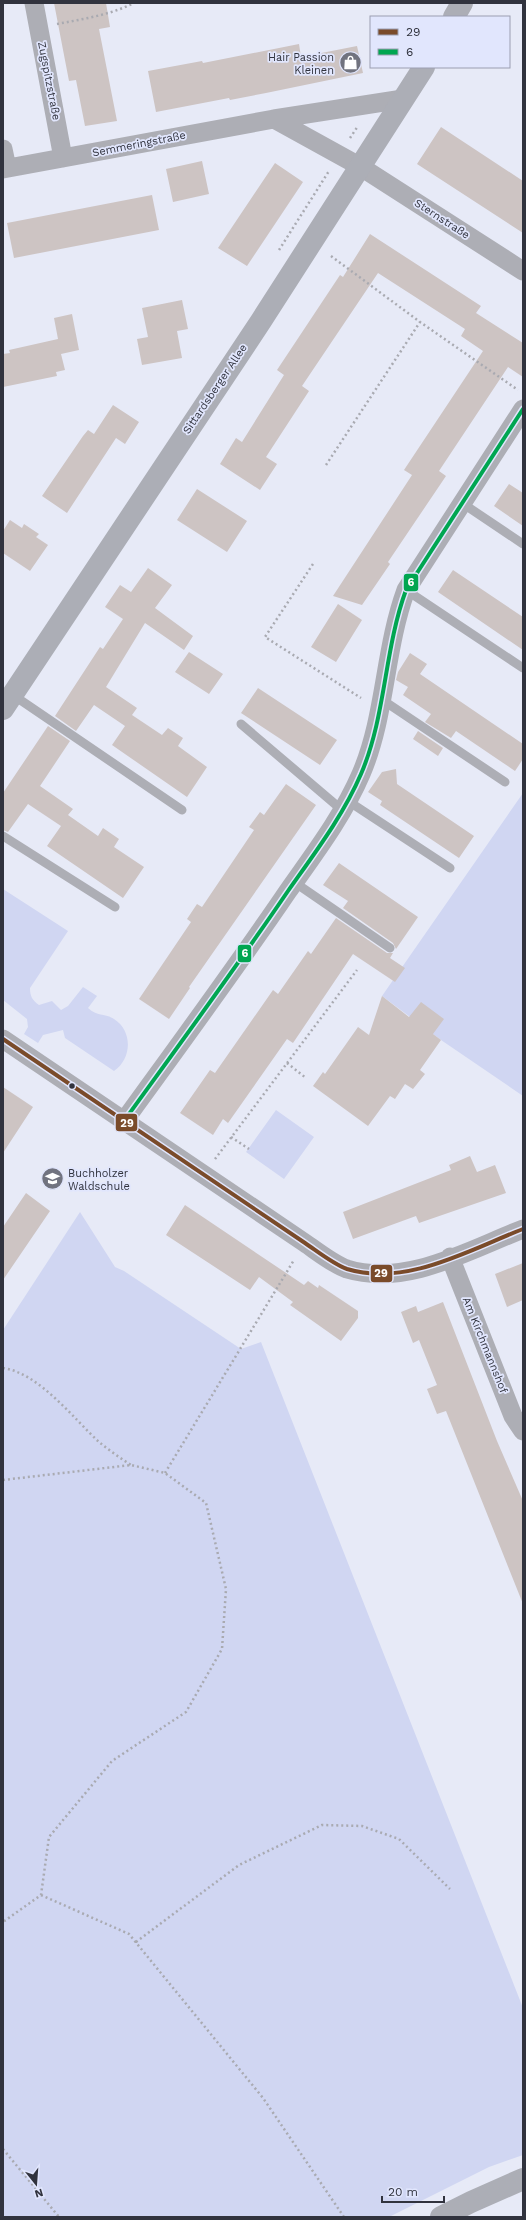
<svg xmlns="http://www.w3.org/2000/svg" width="526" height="2220" viewBox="0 0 526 2220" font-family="'Work Sans',sans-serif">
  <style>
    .green { fill: #d0d6f2 }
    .building { fill: #cdc4c3 }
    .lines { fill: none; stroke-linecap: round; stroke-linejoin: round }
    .path { stroke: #a9aab1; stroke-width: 2.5; stroke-dasharray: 2 3; stroke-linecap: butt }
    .lane { stroke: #adaeb5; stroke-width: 9 }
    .street { stroke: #adaeb5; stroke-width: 19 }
    .secondary { stroke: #acaeb6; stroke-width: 22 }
    .bus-1-casing { stroke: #e1e6fd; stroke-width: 7 }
    .bus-2-casing { stroke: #e1e6fd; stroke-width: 7 }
    .bus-1 { stroke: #7a4b2a; stroke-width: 4 }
    .bus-2 { stroke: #00a651; stroke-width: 4 }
    .bus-dot { fill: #31333e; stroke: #e1e6fd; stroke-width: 1.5 }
    .labels { text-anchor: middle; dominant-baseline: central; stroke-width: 3.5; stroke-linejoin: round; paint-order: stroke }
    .poi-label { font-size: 11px; fill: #31333e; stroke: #e1e6fd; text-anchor: end }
    .street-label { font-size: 11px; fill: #31333e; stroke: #e1e6fd }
    .line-badge { stroke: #e1e6fd; stroke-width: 1.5 }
    .badge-label { font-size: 11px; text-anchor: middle; font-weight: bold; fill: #fff }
  </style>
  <rect width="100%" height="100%" fill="#e7eaf7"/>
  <path class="green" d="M 523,793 L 523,1096 L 441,1040 L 382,996 Z
    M 3,889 L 68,931 L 30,988 C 30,996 32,1000 39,1005 L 52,1001 L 61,1010 L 68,1006 L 83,987 L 97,996 L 88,1008 C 98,1017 105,1013 114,1019 C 133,1031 132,1059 114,1071 L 65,1038 L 63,1030 L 43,1035 L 38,1043 L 24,1034 L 28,1027 L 27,1019 L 3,1000 Z
    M 276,1110 L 314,1137 L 284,1179 L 246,1152 Z
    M 80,1212 L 115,1267 L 124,1271 L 241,1349 L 261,1342 L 523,2008 L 523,2155 L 489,2167 L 389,2217 L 3,2217 L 3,1330 Z"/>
  <path class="building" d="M 54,3 L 106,3 L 110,27 L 99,29 L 117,121 L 85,126 L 76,80 L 69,81 Z
    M 299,44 L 301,57 L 357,46 L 363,73 L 266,93 L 230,100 L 229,98 L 156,112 L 148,71 L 202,61 L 203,63 Z
    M 441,127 L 523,181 L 523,233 L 417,164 Z
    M 202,161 L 209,194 L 173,202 L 166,169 Z
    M 275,163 L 303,182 L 247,266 L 218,248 Z
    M 152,195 L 159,230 L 14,258 L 7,223 Z
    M 370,234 L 481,306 L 476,313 L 523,343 L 523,377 L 508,367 L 439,471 L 446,476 L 388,562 L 390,564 L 362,605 L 333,596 L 412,475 L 404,470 L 483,351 L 461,336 L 465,329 L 378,273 L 302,386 L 309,391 L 266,457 L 277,464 L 260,490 L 220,464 L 236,438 L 242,442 L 284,375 L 277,370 L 340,275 L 343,277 Z
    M 182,300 L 188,329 L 177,331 L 182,358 L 142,365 L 137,339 L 148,337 L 142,308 Z
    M 72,314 L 79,350 L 61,354 L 65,370 L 56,372 L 57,376 L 3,387 L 3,354 L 10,353 L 9,350 L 58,339 L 54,318 Z
    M 113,405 L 139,422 L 125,444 L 116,438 L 67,513 L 42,496 L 83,436 L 88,430 L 94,434 Z
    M 509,484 L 523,493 L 523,526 L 494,506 Z
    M 197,489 L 247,521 L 227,552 L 177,520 Z
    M 10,520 L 22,528 L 24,524 L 39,534 L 36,537 L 48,545 L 30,571 L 3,553 L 3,531 Z
    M 148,568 L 172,585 L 155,608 L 193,636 L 184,650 L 145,623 L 106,687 L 137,708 L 132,715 L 162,735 L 168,728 L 183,738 L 178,746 L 207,767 L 187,797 L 112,745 L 125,726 L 94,705 L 76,731 L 55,716 L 100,647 L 103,649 L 123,619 L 105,607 L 120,585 L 131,592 Z
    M 453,570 L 523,617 L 523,650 L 438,592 Z
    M 338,604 L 362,620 L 336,662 L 311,647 Z
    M 189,652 L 223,674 L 209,694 L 175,672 Z
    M 410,653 L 427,664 L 420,674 L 523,744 L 523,759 L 515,771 L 456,731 L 451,738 L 425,722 L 431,714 L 403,695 L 408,687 L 396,680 L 398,672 Z
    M 258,688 L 337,740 L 320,765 L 241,713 Z
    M 48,726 L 70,741 L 40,786 L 73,809 L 68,815 L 98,836 L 103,828 L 119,839 L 114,847 L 144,867 L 123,898 L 47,846 L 61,826 L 28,804 L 8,832 L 3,830 L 3,793 Z
    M 418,731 L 443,748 L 438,756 L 413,739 Z
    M 396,769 L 397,784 L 474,836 L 459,858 L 380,805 L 382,801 L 368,792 L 382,772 Z
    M 286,784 L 316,805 L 189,987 L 190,988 L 169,1019 L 139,999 L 191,922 L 187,919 L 197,904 L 202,907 L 254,830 L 249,827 L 260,812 L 264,815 Z
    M 339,863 L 418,917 L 396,949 L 393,943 L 343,908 L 348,901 L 323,885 Z
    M 336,918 L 387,953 L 393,953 L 390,958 L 405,968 L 395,982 L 353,954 L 293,1043 L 287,1039 L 228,1123 L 223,1119 L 213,1135 L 180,1113 L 210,1070 L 215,1073 L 273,990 L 278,994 L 308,951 L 311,954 Z
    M 382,996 L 409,1017 L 421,1002 L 444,1019 L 433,1034 L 441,1040 L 420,1070 L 425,1074 L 413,1089 L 405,1084 L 395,1099 L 390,1096 L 368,1126 L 313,1086 L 323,1072 L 325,1074 L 358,1027 L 369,1035 Z
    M 3,1087 L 33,1107 L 3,1153 Z
    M 470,1156 L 477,1172 L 495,1165 L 506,1193 L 419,1223 L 416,1216 L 353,1239 L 343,1212 L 451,1170 L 449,1165 Z
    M 26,1193 L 50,1211 L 3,1280 L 3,1227 Z
    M 185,1205 L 304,1285 L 308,1281 L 318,1288 L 319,1285 L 358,1311 L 358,1318 L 341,1341 L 290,1305 L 293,1302 L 259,1277 L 250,1290 L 166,1235 Z
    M 523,1263 L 523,1300 L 507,1307 L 495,1274 Z
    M 443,1302 L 497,1441 L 523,1501 L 523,1604 L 446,1411 L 437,1414 L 427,1389 L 437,1385 L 419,1340 L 413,1343 L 401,1312 L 416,1306 L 418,1312 Z"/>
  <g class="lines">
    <path class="path" d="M 57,24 C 83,19 110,15 134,3
      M 350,138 L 358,126
      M 279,250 L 329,171
      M 331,256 L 420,322 L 518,390
      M 326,465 L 420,322
      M 313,564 L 265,637 L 361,698
      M 287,1063 L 306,1078
      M 231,1137 L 249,1149
      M 215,1159 L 357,970
      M 3,1368 C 39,1373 73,1418 99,1442 C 109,1450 120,1458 131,1465
      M 165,1473 L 294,1260
      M 3,1480 L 131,1465 L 165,1473 L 206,1503 L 226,1589 L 222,1649 L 186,1712 L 112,1761 L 49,1837 L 41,1895 L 3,1922
      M 41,1895 L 129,1934 L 263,2098 L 344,2217
      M 136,1942 L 239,1865 L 322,1825 L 362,1826 L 399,1839 L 450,1889
      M 3,2149 L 59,2217"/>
    <path class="lane" d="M 462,503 L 523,544
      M 406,590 L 523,668
      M 13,695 L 182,810
      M 381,699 L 505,782
      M 241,724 L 342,810
      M 348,801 L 450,868
      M 3,836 L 115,907
      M 294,882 L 390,948"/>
    <path class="street" d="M 34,3 L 63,158
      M 274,119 L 361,167 L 523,271
      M 3,149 L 7,168
      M 3,169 L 274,119 L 403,99
      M 3,1039 L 305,1243 C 317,1251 333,1264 347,1269 C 406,1287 469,1250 523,1229
      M 124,1121 C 179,1045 235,969 288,891 C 314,854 343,816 361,774 C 386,716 384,650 406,590 L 523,409
      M 450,1257 L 513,1416 L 523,1431"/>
    <path class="secondary" d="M 454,17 L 462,3
      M 3,709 L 261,321 L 424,67
      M 441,2217 L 471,2202 L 523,2179"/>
    <defs>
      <path id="bus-1" d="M 3,1039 L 305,1243 C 317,1251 333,1264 347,1269 C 406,1287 469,1250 523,1229"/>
      <path id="bus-2" d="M 124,1121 C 179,1045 235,969 288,891 C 314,854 343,816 361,774 C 386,716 384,650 406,590 L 523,409"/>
    </defs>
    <use href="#bus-1" class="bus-1-casing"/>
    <use href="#bus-2" class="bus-2-casing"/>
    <use href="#bus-1" class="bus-1"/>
    <use href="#bus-2" class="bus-2"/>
  </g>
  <defs>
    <symbol id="shop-disc" viewBox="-11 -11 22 22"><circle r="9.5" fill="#71737f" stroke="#e1e6fd"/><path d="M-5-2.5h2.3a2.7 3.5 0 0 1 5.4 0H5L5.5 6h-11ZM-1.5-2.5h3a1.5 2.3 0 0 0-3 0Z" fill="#fff"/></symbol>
    <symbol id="school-disc" viewBox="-11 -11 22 22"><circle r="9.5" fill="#71737f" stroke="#e1e6fd"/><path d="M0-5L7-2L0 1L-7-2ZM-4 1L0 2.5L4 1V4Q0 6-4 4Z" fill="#fff"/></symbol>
  </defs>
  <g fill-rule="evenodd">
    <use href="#shop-disc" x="338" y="50" width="25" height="25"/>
    <use href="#school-disc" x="40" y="1166" width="25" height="25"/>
  </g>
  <circle class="bus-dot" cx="72" cy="1086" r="3.5"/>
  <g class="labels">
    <g class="poi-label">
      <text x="334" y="57">Hair Passion<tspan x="334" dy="13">Kleinen</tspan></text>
      <text x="68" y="1173" text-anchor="start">Buchholzer<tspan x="68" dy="13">Waldschule</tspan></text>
    </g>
    <g class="street-label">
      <text transform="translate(49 81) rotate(79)">Zugspitzstraße</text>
      <text transform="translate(139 144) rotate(-11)">Semmeringstraße</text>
      <text transform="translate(442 219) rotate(33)">Sternstraße</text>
      <text transform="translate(215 389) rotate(-56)">Sittardsberger Allee</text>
      <text transform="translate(485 1345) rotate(68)">Am Kirchmannshof</text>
    </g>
  </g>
  <g class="line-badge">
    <rect x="403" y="573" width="16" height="19" rx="4" fill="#00a651"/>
    <rect x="237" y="944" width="15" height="19" rx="4" fill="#00a651"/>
    <rect x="115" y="1113" width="23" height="19" rx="4" fill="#7a4b2a"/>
    <rect x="370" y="1264" width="23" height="19" rx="4" fill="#7a4b2a"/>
  </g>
  <g class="badge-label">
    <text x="411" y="586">6</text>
    <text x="245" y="957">6</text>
    <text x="127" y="1127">29</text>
    <text x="381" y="1277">29</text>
  </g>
  <rect width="526" height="2220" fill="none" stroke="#31333e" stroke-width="8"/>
  <rect x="370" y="16" width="140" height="52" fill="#e1e6fd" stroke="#9b9eb1"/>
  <rect x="378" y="29" width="20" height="6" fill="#7a4b2a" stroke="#9b9eb1"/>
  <text x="406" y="36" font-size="12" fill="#31333e">29</text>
  <rect x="378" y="49" width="20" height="6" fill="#00a651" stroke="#9b9eb1"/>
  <text x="406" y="56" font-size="12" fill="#31333e">6</text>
  <g transform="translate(36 2184) rotate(163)" stroke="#e1e6fd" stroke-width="3" paint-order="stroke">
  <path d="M0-3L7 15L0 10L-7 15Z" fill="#31333e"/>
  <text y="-6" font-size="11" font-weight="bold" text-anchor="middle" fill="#31333e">N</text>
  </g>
  <path d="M382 2196v6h62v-6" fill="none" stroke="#31333e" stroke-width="2"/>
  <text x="388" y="2196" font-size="12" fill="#31333e" stroke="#e1e6fd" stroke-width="3" paint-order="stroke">20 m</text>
</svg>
